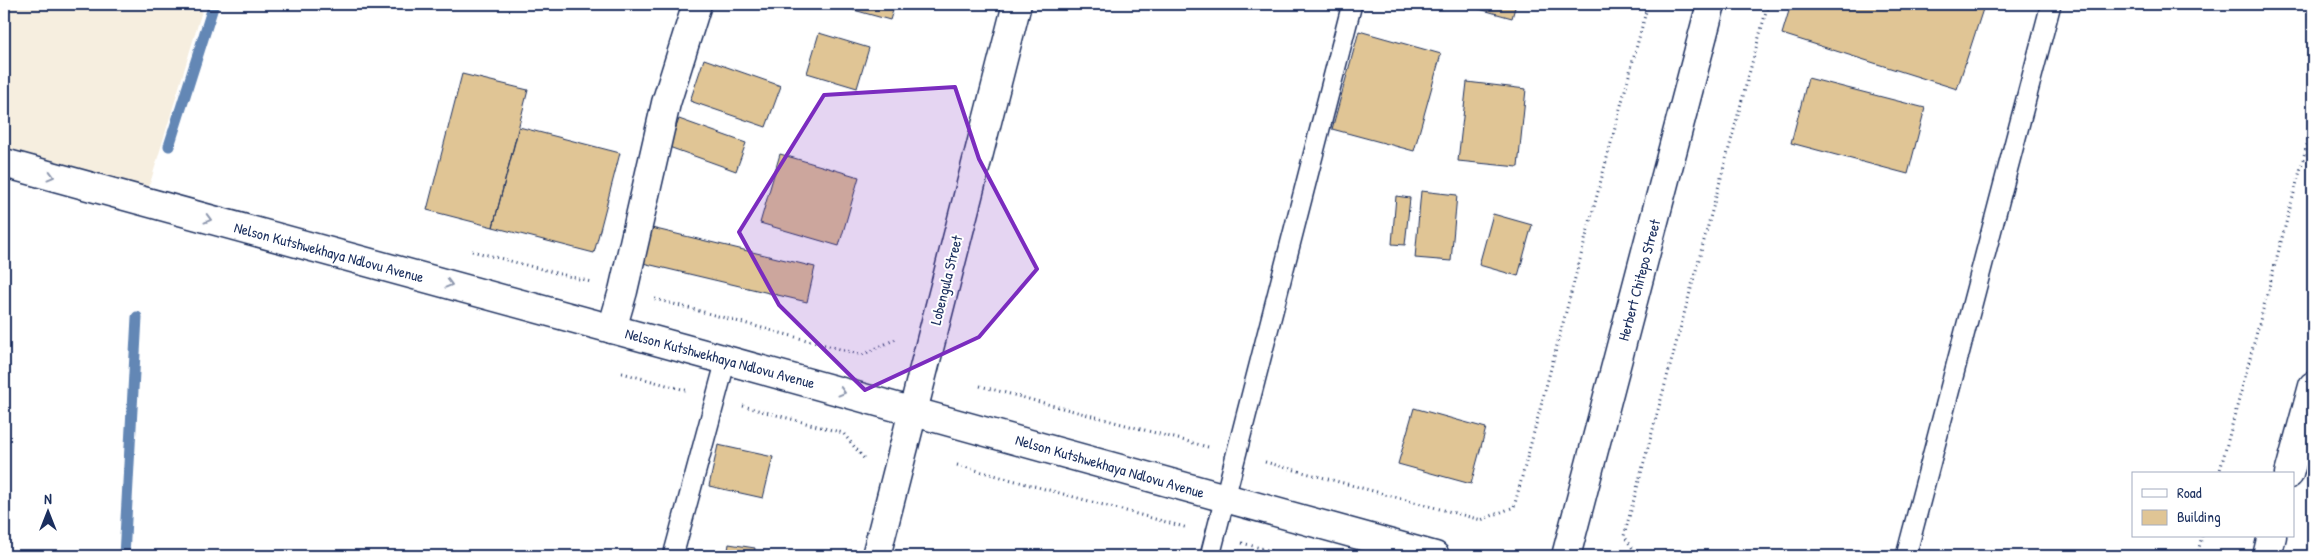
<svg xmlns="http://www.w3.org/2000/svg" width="2317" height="560" viewBox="0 0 2317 560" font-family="'Patrick Hand',sans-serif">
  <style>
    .built { fill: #f6eedf }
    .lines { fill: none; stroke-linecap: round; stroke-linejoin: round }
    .stream { stroke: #6487b5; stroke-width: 11 }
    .building { fill: #e0c595; stroke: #1b2f5e }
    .service-casing { stroke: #1b2f5e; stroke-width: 22 }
    .minor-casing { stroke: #1b2f5e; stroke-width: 31 }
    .tertiary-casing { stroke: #1b2f5e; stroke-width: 31 }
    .path { stroke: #1b2f5e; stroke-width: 3; stroke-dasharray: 1 4; stroke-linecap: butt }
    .service { stroke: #fff; stroke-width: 19 }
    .minor { stroke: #fff; stroke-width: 28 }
    .tertiary { stroke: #fff; stroke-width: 28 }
    .oneway { stroke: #8d97ae }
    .marked { fill: #7b2cbf; fill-opacity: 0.2; stroke: #7b2cbf; stroke-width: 4; stroke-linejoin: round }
    .labels { text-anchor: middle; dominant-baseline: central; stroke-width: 4; stroke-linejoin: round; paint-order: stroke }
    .street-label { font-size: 15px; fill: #1b2f5e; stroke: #fff }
  </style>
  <rect width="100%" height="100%" fill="#fff"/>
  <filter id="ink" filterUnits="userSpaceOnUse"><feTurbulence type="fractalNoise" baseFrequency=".02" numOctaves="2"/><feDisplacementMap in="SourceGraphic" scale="10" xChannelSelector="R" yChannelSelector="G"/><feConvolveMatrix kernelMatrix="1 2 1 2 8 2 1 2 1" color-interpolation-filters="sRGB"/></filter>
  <g filter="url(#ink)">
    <path class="built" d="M 4,4 L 204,4 L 149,187 L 4,147 Z"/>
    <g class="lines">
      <path class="stream" d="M 169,146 L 214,4
        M 124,556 L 137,317"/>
    </g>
    <path class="building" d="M 832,4 L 895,4 L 890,20 Z
      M 1473,4 L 1516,4 L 1512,18 L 1472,7 Z
      M 1791,4 L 1968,4 L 1983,9 L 1957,89 L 1782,34 Z
      M 1359,31 L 1441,54 L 1414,151 L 1332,129 Z
      M 819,33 L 869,48 L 857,88 L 807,73 Z
      M 704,59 L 781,86 L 766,127 L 690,101 Z
      M 462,74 L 528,90 L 493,227 L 427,210 Z
      M 1808,78 L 1925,108 L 1908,174 L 1791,143 Z
      M 1467,82 L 1526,89 L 1518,167 L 1458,161 Z
      M 679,119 L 746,143 L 736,171 L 669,147 Z
      M 519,127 L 620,153 L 594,253 L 493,227 Z
      M 780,154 L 859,177 L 839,246 L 760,223 Z
      M 1421,191 L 1457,195 L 1451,261 L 1415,258 Z
      M 1396,196 L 1410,198 L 1405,245 L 1392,244 Z
      M 1493,214 L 1532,225 L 1518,276 L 1479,265 Z
      M 639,225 L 815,267 L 807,302 L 630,260 Z
      M 1414,408 L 1486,428 L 1471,484 L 1398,464 Z
      M 718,445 L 773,457 L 763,498 L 709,486 Z
      M 729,544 L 755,548 L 754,556 L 727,556 Z"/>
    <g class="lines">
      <defs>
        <path id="service" d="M 673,556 L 726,360
          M 1210,556 L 1352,4
          M 1906,556 L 2051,4"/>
        <path id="minor" d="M 612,329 L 623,291 L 666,103 L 697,4
          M 2289,474 L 2313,386
          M 876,556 L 1017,4
          M 1566,556 L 1711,4
          M 2267,556 L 2272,536"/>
        <path id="tertiary" d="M 4,163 L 726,360 L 1435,556"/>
      </defs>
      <use href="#service" class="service-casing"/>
      <use href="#minor" class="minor-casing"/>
      <use href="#tertiary" class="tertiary-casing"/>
      <path class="path" d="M 472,251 L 591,282
        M 655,299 L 862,355 L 898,338
        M 622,373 L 689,391
        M 980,386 L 1208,447
        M 743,406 L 843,433 L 866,461
        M 1265,462 L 1481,520 L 1514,507 L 1648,4
        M 957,465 L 1188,528
        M 2219,474 L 2313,122
        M 1242,543 L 1290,556
        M 1638,556 L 1624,536 L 1768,4
        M 2197,556 L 2202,536"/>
      <use href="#service" class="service"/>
      <use href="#minor" class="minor"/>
      <use href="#tertiary" class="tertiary"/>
    </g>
    <defs><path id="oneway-chevron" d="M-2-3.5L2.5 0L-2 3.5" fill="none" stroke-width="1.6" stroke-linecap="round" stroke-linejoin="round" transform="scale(1.25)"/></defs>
    <g class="oneway">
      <use href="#oneway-chevron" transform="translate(51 176) rotate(15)"/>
      <use href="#oneway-chevron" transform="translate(208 219) rotate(15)"/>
      <use href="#oneway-chevron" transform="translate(449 284) rotate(15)"/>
      <use href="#oneway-chevron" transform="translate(842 392) rotate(15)"/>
    </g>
  </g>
  <path class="marked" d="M 955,87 L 979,159 L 1037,269 L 979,337 L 865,390 L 779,305 L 739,232 L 824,95 Z"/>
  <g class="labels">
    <g class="street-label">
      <text transform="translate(329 252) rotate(15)">Nelson Kutshwekhaya Ndlovu Avenue</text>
      <text transform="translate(946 280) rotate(-76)">Lobengula Street</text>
      <text transform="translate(1639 280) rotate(-75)">Herbert Chitepo Street</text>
      <text transform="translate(720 358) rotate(15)">Nelson Kutshwekhaya Ndlovu Avenue</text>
      <text transform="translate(1110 466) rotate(16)">Nelson Kutshwekhaya Ndlovu Avenue</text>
    </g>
  </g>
  <rect width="2317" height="560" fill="none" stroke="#fff" stroke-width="20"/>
  <rect x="10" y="10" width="2297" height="540" fill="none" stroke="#1b2f5e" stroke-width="2" filter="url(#ink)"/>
  <rect x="2132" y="472" width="162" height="65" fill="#ffffff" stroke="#a4acbf"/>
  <rect x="2142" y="489" width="25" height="8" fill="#ffffff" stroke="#a4acbf"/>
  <text x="2177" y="498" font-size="15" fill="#1b2f5e">Road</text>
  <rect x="2142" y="510" width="25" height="15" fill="#e0c595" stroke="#a4acbf"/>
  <text x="2177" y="522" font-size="15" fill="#1b2f5e">Building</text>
  <g transform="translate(48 512)" stroke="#ffffff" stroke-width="4" paint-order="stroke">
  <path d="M0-4L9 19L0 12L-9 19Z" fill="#1b2f5e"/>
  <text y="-8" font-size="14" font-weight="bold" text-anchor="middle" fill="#1b2f5e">N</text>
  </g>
</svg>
